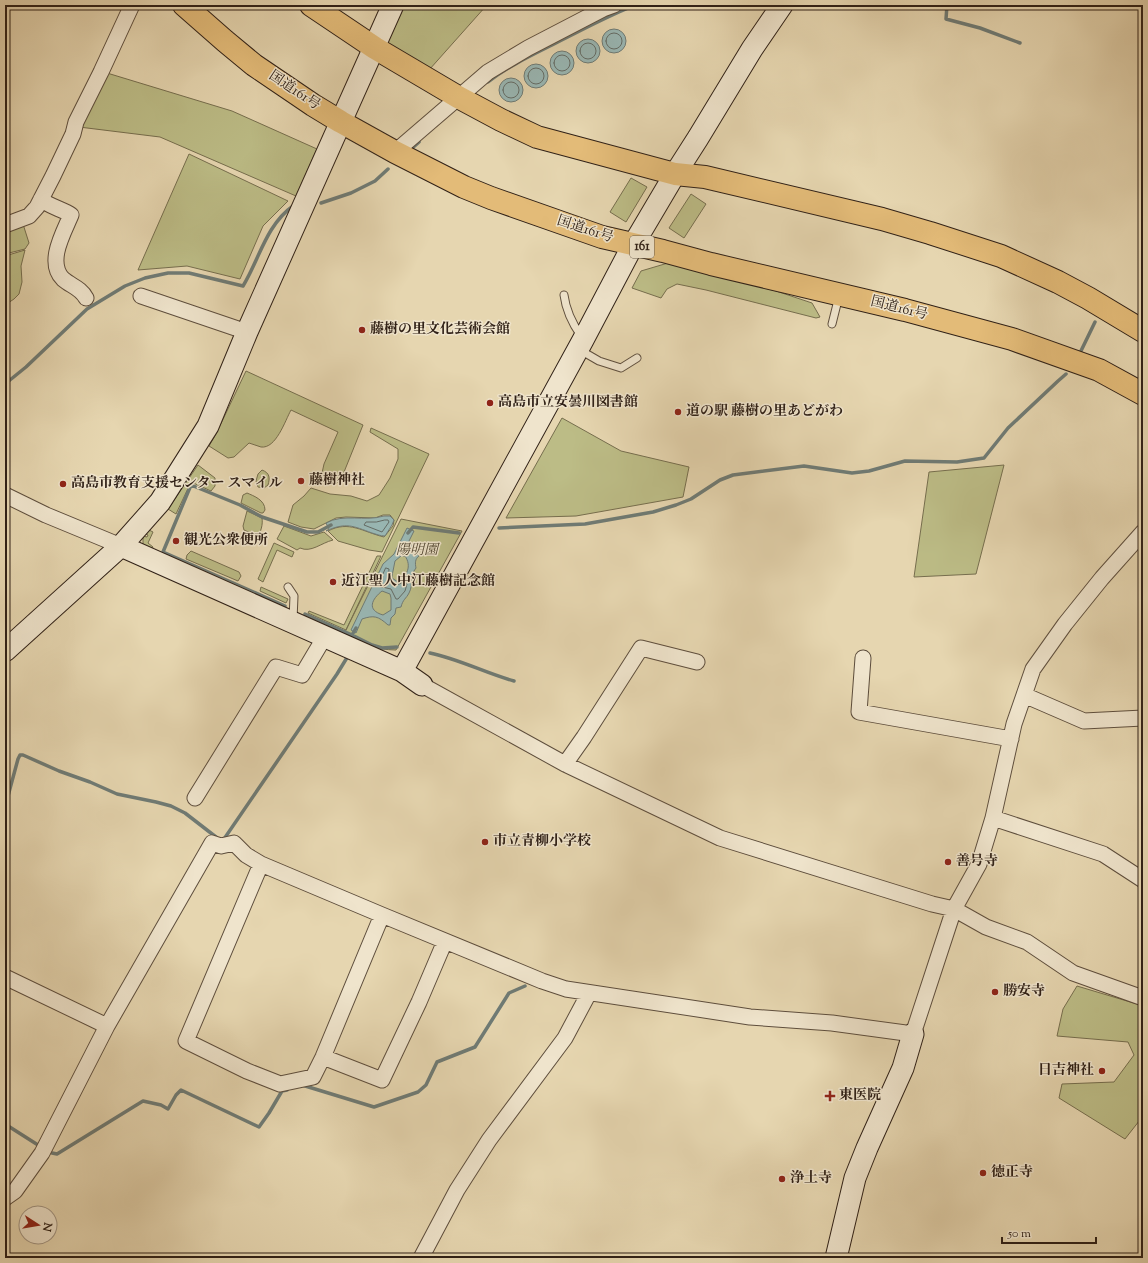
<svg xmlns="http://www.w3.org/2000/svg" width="1148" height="1263" viewBox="0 0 1148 1263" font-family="'Sorts Mill Goudy','Noto Serif JP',serif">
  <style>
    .green { fill: #bcbc86; stroke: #766e4e }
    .water { fill: #99b7b4; stroke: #6f7b75; fill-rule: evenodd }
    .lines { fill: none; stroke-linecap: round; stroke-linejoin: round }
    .shore { stroke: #646c66; stroke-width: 1 }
    .stream { stroke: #6f7b75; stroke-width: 3.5 }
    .lane-casing { stroke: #5e4e3d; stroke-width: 9 }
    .street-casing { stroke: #5e4e3d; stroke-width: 17 }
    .secondary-casing { stroke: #302117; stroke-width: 23 }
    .highway-casing { stroke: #302117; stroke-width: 24 }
    .lane { stroke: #efe4cc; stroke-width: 7 }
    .street { stroke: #efe4cc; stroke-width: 15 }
    .secondary { stroke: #efe4cc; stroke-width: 21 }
    .highway { stroke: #e3bb78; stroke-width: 22 }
    .poi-dot { fill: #8f2418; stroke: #efe4cc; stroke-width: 1.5 }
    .labels { text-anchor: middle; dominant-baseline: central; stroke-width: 3; stroke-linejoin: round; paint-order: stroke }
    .shield { fill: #efe4cc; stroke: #695c4d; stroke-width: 1 }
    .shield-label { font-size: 13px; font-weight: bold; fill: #302117 }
    .street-label { font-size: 14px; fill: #302117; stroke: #efe4cc }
    .poi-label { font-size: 14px; font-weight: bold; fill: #302117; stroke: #efe4cc; text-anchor: start }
    .park-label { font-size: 14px; font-style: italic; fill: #534833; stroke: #efe4cc }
  </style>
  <rect width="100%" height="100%" fill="#e6d6b0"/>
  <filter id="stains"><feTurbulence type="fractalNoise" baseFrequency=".005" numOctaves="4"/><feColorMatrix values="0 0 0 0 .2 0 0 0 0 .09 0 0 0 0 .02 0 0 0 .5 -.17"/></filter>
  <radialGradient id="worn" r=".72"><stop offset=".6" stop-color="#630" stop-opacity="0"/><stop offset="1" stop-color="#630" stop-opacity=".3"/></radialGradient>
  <path class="green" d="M 402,5 L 484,5 L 486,6 L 429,70 L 386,44 Z
    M 107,73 L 232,111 L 317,149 L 296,196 L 160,137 L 79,127 Z
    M 189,154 L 288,201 L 263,226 L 240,279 L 187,266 L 138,270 Z
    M 631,178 L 647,187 L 626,222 L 610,212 Z
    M 691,194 L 706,204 L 684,238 L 669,228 Z
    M 23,224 L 29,243 L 25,249 L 5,254 L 5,230 Z
    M 25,250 L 21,266 L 22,282 L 19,294 L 14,299 L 5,305 L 5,256 Z
    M 668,263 L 776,291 L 812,303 L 820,317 L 816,318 L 706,290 L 677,284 L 667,289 L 661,298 L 632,288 L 641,271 Z
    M 246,371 L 363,425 L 342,477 L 336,484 L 327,484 L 323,481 L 322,473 L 324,464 L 338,432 L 291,410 C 285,421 276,449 261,447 C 257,446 253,444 249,443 L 234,457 L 228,458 L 209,446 L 216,434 Z
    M 562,418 L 621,451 L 689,467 L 683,497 L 576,516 L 506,518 Z
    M 371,428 L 429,454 L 382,552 L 369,550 L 338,541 L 328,531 C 349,520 363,532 384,537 L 393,526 L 394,520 L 390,515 L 383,515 L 375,518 L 346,517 L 336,518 L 314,529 L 301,527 L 288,522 L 293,505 L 304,496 L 311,488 L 330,494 L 351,496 L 367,501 L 379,495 L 390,478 L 398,459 L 398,449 L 370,432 Z
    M 198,465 L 215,478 L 215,486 L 211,491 L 191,482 L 176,514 L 168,509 Z
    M 1004,465 L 976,574 L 914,577 L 929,472 Z
    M 262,470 C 270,473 270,478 268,485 L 264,488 L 258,487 L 256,481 L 258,474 Z
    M 247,493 C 254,496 265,500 265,510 L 263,513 L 261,513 L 241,503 L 243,495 Z
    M 247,511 L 262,518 C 263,524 261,533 257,536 L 244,530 L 243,526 Z
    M 401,519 L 462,531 L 396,650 C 375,650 363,643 344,634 Z
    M 284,526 L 311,536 L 324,532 L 333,540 C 321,543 311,553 300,548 L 297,550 L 277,539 Z
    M 147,529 L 153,532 L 148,543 L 153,547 L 152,549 L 143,545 L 143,536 L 147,537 L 148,535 L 144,533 Z
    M 274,543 L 294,552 L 292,557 L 277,550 L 263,582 L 258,579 Z
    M 191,551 L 239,572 L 241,576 L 238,581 L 186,559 L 187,555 Z
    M 377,556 L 381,556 L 346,630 L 308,613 L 309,611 L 344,625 Z
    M 261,587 L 288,599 L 286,603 L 260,591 Z
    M 1077,986 L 1137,1004 L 1143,1009 L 1143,1116 L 1125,1139 L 1059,1098 L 1062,1084 L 1114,1082 L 1134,1055 L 1128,1042 L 1057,1036 L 1063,1009 Z"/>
  <path class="water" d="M602 41a12 12 0 1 1 24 0a12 12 0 1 1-24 0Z
    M576 51a12 12 0 1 1 24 0a12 12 0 1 1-24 0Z
    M550 63a12 12 0 1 1 24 0a12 12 0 1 1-24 0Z
    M524 76a12 12 0 1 1 24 0a12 12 0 1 1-24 0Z
    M499 90a12 12 0 1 1 24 0a12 12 0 1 1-24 0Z
    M 384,516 L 390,516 L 394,520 L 392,525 L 385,536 C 380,536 376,534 372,533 C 353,526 346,522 326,531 L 329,529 L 326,523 C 344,513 364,522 384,516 Z
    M 407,528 L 414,531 L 409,541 L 419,556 C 415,559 415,563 416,568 C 408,578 414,584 409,593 C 406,599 403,599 401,607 L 396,608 L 395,614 L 391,618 L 390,625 L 388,625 C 378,616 374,615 362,619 L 356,633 L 351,630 L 383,564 L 394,554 ZM 401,556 L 405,556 C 412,566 407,576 398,582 L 392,578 L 392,576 L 395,561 ZM 382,591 L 390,594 L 391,598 L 391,610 L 383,615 C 366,610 372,599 382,591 Z"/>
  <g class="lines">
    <path class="shore" d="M606 41a8 8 0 1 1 16 0a8 8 0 1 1-16 0Z
      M580 51a8 8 0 1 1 16 0a8 8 0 1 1-16 0Z
      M554 63a8 8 0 1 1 16 0a8 8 0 1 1-16 0Z
      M528 76a8 8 0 1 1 16 0a8 8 0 1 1-16 0Z
      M503 90a8 8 0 1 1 16 0a8 8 0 1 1-16 0Z
      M 385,520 L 388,520 L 389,522 L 382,532 L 364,525 L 366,522 L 376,522 Z
      M 386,568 L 389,569 C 388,578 388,582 397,585 L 404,582 L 407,584 L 405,591 L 398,599 L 396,599 L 391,589 L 378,586 Z"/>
    <path class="stream" d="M 947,5 L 946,19 L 980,28 L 1020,43
      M 488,82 C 507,67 530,56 552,45 C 579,31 607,16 635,5
      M 409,151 L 419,142
      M 321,203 L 351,193 L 375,181 L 388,169
      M 1079,355 L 1095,322
      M 5,384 L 26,367 L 87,309 L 125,286 L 145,278 L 168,273 L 189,273 L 243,286 C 259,260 266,225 293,206
      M 499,528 L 585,524 L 653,512 L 676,505 L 691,499 L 720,480 L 733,475 L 804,466 L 852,473 L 869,471 L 905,461 L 957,462 L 984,458 L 1008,428 L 1058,381 L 1066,374
      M 408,533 L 413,527 L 459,533
      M 285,606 L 163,552 L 191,485 L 240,505 L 262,517 L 307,532 L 318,532 L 331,525
      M 305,614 L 352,635 L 372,645 L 382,648 L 397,647
      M 352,635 L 356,628
      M 430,653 C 459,659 485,673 514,681
      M 5,807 L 18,759 L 20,755 L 23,755 L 59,771 L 90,782 L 117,794 L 156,802 L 171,806 L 185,813 L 216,837
      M 222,839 L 224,839 L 337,674 L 348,656
      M 302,1085 L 374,1107 L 418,1092 L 426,1085 L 437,1062 L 475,1047 L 509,993 L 525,986
      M 5,1124 L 38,1145
      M 52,1153 L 57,1154 L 143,1101 L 161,1105 L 168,1109 L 176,1095 L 181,1090 L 259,1127 L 269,1113 L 282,1091 L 287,1090"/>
    <defs>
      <path id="lane" d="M 564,295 C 566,311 572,323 581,336
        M 832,324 L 839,296
        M 580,350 L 599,361 L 621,368 L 637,358
        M 288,587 L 294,596 L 293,620"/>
      <path id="street" d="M 395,152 L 488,72 L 528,48 L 603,9 L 614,5
        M 41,199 C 46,205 64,210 71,215 C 64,232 46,262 63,279 C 71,286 81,288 86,298
        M 5,225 L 29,216 L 37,207 L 53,176 L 73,134 L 76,122 L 101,72 L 132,5
        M 141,296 L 247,332
        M 5,495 L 46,515 L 121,546
        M 863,658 L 859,712 L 1011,739
        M 422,685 L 565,764 L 720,838 L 932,904 L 954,909 L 986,927 L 1027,942 L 1073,973 L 1143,998
        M 1024,695 L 1084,721 L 1143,718
        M 565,764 L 584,737 L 641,648 L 697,662
        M 195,798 L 276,667 L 302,675 L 324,638
        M 993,818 L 1103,854 L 1143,880
        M 261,864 L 186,1041 L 247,1071 L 280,1084 L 313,1077 L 323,1057 L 382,915
        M 5,977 L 107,1026
        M 323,1057 L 382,1080 L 419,1002 L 445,941
        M 5,1198 L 15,1191 L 42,1153 L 107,1026 L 212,843 L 221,846 L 234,843 L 246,855 L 261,864 L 382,915 L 542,981 L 566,989 L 750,1017 L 832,1023 L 913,1034 L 954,909 L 979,864 L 993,818 L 1014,724 L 1033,669 L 1065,624 L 1102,578 L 1143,532
        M 421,1258 L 457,1190 L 489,1140 L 565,1038 L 589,993"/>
      <path id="secondary" d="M 121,546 L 402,671 L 422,685
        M 5,651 L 121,546 L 160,502 L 208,426 L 247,332 L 393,5
        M 402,671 L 583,340 L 633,245 L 675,174 L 698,138 L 752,49 L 782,5
        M 836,1258 L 855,1178 L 867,1148 L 903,1068 L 913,1034"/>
      <path id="highway" d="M 184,5 L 225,41 L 254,65 L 313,105 L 341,122 L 395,152 L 464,187 L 491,198 L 602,237 L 663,251 L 711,264 L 905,310 L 1012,339 L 1099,370 L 1143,394
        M 311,5 L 375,48 L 458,97 L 501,120 L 537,137 L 675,174 L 705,177 L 882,219 L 930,233 L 1001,256 L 1058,282 L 1088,298 L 1143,331"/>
    </defs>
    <use href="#lane" class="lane-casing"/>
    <use href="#street" class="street-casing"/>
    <use href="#secondary" class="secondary-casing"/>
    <use href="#highway" class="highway-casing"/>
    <use href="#lane" class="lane"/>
    <use href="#street" class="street"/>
    <use href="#secondary" class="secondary"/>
    <use href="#highway" class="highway"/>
  </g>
  <g class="poi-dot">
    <circle cx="362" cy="330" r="4"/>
    <circle cx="490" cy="403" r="4"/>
    <circle cx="678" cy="412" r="4"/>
    <circle cx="301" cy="481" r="4"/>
    <circle cx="63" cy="484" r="4"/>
    <circle cx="176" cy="541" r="4"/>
    <circle cx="333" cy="582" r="4"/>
    <circle cx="485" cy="842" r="4"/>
    <circle cx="948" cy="862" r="4"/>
    <circle cx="995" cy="992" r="4"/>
    <circle cx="1102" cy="1071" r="4"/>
    <path d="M828 1090h4v4h4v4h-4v4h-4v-4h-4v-4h4z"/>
    <circle cx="983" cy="1173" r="4"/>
    <circle cx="782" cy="1179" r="4"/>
  </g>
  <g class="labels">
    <rect class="shield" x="630" y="236" width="24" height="22" rx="3"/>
    <g class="shield-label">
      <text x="642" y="247">161</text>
    </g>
    <g class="street-label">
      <text transform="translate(294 91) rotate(34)">国道161号</text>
      <text transform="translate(585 230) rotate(18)">国道161号</text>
      <text transform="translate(899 309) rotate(14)">国道161号</text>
    </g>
    <g class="poi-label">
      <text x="370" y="330">藤樹の里文化芸術会館</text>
      <text x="498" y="403">高島市立安曇川図書館</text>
      <text x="686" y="412">道の駅 藤樹の里あどがわ</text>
      <text x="309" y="481">藤樹神社</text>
      <text x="71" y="484">高島市教育支援センター スマイル</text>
      <text x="184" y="541">観光公衆便所</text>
      <text x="341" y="582">近江聖人中江藤樹記念館</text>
      <text x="493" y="842">市立青柳小学校</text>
      <text x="956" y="862">善号寺</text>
      <text x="1003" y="992">勝安寺</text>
      <text x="1094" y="1071" text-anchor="end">日吉神社</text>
      <text x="839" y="1096">東医院</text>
      <text x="991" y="1173">徳正寺</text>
      <text x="790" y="1179">浄土寺</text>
    </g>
    <g class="park-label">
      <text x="417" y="551">陽明園</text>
    </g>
  </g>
  <rect width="1148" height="1263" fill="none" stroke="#e6d6b0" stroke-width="20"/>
  <rect x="6" y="6" width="1136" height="1251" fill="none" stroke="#302117" stroke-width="2"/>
  <rect x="10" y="10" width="1128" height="1243" fill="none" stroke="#302117"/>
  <g transform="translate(38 1225) rotate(102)"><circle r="19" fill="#efe4cc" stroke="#a39684"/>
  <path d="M0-3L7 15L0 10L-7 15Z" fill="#8f2418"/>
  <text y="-6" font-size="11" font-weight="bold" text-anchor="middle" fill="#302117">N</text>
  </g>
  <path d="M1002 1237v6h94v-6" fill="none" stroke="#302117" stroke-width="2"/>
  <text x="1008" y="1237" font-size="12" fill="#302117" stroke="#efe4cc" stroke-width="3" paint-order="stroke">50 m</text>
  <rect width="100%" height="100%" filter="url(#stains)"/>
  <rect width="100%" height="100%" fill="url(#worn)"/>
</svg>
